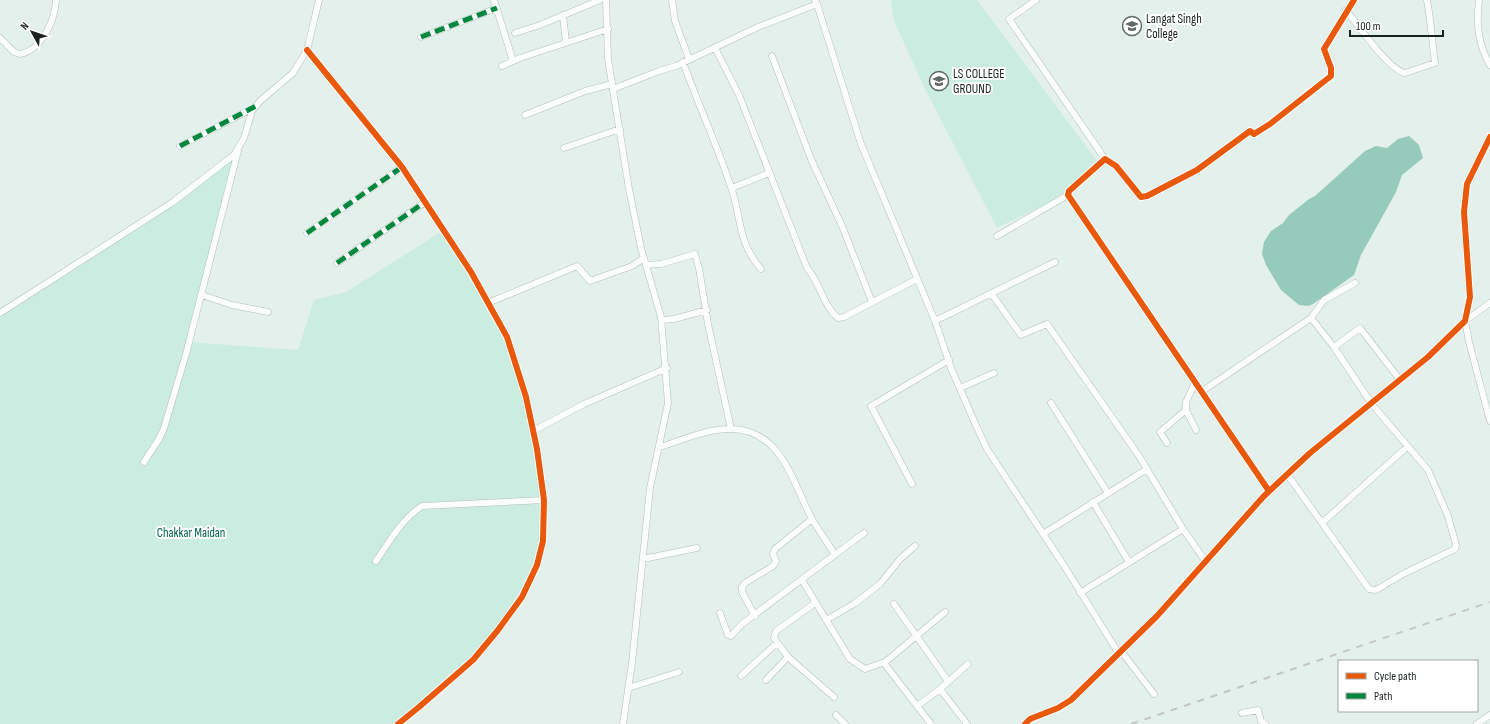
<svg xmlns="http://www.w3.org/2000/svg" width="1490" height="724" viewBox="0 0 1490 724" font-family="'Sofia Sans Condensed',sans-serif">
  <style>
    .green { fill: #cbece1 }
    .water { fill: #96caba }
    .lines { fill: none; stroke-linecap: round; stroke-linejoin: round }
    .street-casing { stroke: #b4beba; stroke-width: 7 }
    .street { stroke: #fbfdfc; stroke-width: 6 }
    .rail { stroke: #c3c6c5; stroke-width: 2; stroke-dasharray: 7 7; stroke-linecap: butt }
    .quiet { stroke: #00873e; stroke-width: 5; stroke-dasharray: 10 5; stroke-linecap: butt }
    .cycleway-casing { stroke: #fff; stroke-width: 8 }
    .cycleway { stroke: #e8590c; stroke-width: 6 }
    .labels { text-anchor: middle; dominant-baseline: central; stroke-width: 4; stroke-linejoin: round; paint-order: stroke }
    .poi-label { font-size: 13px; fill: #19221f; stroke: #fff; text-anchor: start }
    .park-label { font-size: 13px; fill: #056450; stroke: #fff }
  </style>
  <rect width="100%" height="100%" fill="#e4f0ec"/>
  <path class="green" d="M 891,0 L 977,0 L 1100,165 L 1052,201 L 997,228 L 925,89 L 894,21 Z
    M 234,155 L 189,342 L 298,350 L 314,300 L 346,292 L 444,230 L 507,337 L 526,397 L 544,500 L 543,541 L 522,597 L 473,660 L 398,724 L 0,724 L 0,313 L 173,202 Z"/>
  <path class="water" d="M 1409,136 L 1419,145 L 1423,158 L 1402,175 L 1396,192 L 1361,255 L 1354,275 L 1313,304 L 1308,306 L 1299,305 L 1281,290 L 1266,265 L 1262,254 L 1264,242 L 1271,231 L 1283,223 L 1289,215 L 1309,199 L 1315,196 L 1365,151 L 1376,146 L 1387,148 L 1398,139 Z"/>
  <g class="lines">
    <defs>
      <path id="street" d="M 494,0 L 513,61
        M 606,0 L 608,59 L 629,189 L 641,248 L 661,317 L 668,403 L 650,488 L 632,663 L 623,724
        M 672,0 L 675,21 L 689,59
        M 1036,0 L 1009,19 L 1105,159
        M 1479,0 C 1476,24 1478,44 1490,65
        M 817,4 L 861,144 L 935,321 L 951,368 L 974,421 L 987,449 L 1063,564 L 1119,654
        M 1346,10 C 1357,24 1388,69 1405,73 L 1435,63 C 1432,42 1431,21 1427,0
        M 563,15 L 566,42
        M 515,33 L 540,25 L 600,0
        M 421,37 L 497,8
        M 0,38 L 14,52 L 20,54 C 42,50 55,20 56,0
        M 715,48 L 739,95 L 807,268 C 821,284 823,306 838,318 L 844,317 L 917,279
        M 307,50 L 402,167 L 471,272 L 507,337 L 526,397 L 537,449 L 544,500 L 543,541 L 537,565 L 522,597 L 498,630 L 473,660 L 419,707 L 398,724
        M 772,56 L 811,159 L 842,226 L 872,302
        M 683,62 C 698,104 717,145 731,187 C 742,219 737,241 761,269
        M 502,66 L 520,58 L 608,29
        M 613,89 L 659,71 L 676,66 L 758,27 L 817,4 L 815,0
        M 525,115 L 585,91 L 612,84
        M 180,146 L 255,107
        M 564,148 L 620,129
        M 732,188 L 769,173
        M 307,233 L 402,167
        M 997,236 L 1068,195
        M 337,263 L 425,202
        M 646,265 L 661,264 L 695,254 L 699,268 L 708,324 L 731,429
        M 991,293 L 1021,335 L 1047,324 L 1139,456 L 1183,529 L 1206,562
        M 202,295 L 232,305 L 268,312
        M 488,303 L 577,266 L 590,281 L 632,266 L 644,258
        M 1490,303 L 1465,321 L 1469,342 L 1490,421
        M 0,313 L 173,202 L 234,155 L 244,138 L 252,111 L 260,101 L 293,73 L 307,50 L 319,0
        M 1311,318 L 1334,347 L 1360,328 L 1400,380
        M 661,320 L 674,319 L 707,310
        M 935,321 L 1055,262
        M 960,388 L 994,373
        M 1201,392 L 1311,318 L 1324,300 L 1355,283
        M 1051,403 L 1108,493
        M 1186,410 L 1196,430
        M 533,431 L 584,404 L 667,368
        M 1167,443 L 1160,432 L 1186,410 L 1186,402 L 1195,383
        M 660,447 C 682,440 706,429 730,429 C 782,429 792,482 812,519 C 819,531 828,543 835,555
        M 144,462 L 159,439 L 164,428 L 186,354 L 238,151
        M 1287,474 L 1369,589 L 1376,590 L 1403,574 L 1455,549 L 1456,545 L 1448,516 L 1428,470 L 1371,403 L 1334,347
        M 912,484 L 871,406 L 949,360
        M 1269,491 L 1068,195 L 1069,191 L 1105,159 L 1116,166 L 1141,197 L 1147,196 L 1197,170 L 1250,131 L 1254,134 L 1270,124 L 1331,76 L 1331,68 L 1324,49 L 1354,0
        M 1093,502 L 1129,562
        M 1323,522 L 1407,447
        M 1043,534 L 1147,469
        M 643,559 L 697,548
        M 376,561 C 390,541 401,520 422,506 L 544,500
        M 802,580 L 850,659 L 865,669 L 882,663 L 884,663 L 931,724
        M 1080,593 L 1183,529
        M 815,603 L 776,631 L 774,638 L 788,657 L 834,697
        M 894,604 L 948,681
        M 720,613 L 728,635 L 731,636 L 742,624 L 864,533
        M 755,616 L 742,592 L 742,587 L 745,583 L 773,566 L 776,561 L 773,554 L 775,549 L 812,519
        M 826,620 L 854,604 L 880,584 L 900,559 L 915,546
        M 1121,651 L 1154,694
        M 884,663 L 945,612
        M 741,676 L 777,643
        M 766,680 L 788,657
        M 628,688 L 679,672
        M 917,706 L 940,689
        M 1242,713 L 1258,710 L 1261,721 L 1265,724
        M 836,715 L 845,724
        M 967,724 L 940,689 L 968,664
        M 1025,724 L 1030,719 L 1058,708 L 1071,700 L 1157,616 L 1264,496 L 1310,453 L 1428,357 L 1465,321 L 1470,297 L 1464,212 L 1467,184 L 1490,137
        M 1477,724 L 1490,715"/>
    </defs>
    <use href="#street" class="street-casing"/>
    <use href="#street" class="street"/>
    <path class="rail" d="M 1131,724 L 1490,602"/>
    <path class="quiet" d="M 421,37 L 497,8
      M 180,146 L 256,106
      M 307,233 L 402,167
      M 337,263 L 425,202"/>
    <defs>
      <path id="cycleway" d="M 307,50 L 402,167 L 471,272 L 507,337 L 526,397 L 537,449 L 544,500 L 543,541 L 537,565 L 522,597 L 498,630 L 473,660 L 419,707 L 398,724
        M 1269,491 L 1068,195 L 1069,191 L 1105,159 L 1116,166 L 1141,197 L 1147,196 L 1197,170 L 1250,131 L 1254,134 L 1270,124 L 1331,76 L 1331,68 L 1324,49 L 1354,0
        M 1025,724 L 1030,719 L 1058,708 L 1071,700 L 1157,616 L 1264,496 L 1310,453 L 1428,357 L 1465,321 L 1470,297 L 1464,212 L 1467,184 L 1490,137"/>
    </defs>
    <use href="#cycleway" class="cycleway-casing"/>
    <use href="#cycleway" class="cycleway"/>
  </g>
  <defs>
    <symbol id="university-ring" viewBox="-11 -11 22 22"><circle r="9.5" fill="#fff" stroke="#606a67" stroke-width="1.5"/><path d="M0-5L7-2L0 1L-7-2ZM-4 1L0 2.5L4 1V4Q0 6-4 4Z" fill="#606a67"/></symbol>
  </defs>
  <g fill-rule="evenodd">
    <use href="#university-ring" x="1121" y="15" width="22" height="22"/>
    <use href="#university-ring" x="928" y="70" width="22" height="22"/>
  </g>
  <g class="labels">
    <g class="poi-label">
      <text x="1146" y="19">Langat Singh<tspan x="1146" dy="15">College</tspan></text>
      <text x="953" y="74">LS COLLEGE<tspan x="953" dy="15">GROUND</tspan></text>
    </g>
    <g class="park-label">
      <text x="191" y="533">Chakkar Maidan</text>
    </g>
  </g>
  <rect x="1338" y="660" width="140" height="52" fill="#ffffff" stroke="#a3a7a5"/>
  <rect x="1346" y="673" width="20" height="6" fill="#e8590c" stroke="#a3a7a5"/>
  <text x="1374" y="680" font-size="12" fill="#19221f">Cycle path</text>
  <rect x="1346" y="693" width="20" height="6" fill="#00873e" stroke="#a3a7a5"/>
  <text x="1374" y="700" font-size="12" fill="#19221f">Path</text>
  <g transform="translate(32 32) rotate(310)" stroke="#ffffff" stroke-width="3" paint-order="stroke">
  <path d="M0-3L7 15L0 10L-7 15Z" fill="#19221f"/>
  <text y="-6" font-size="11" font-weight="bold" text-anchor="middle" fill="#19221f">N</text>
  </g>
  <path d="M1350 30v6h93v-6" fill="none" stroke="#19221f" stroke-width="2"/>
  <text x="1356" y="30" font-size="12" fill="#19221f" stroke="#ffffff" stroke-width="3" paint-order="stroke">100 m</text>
</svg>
